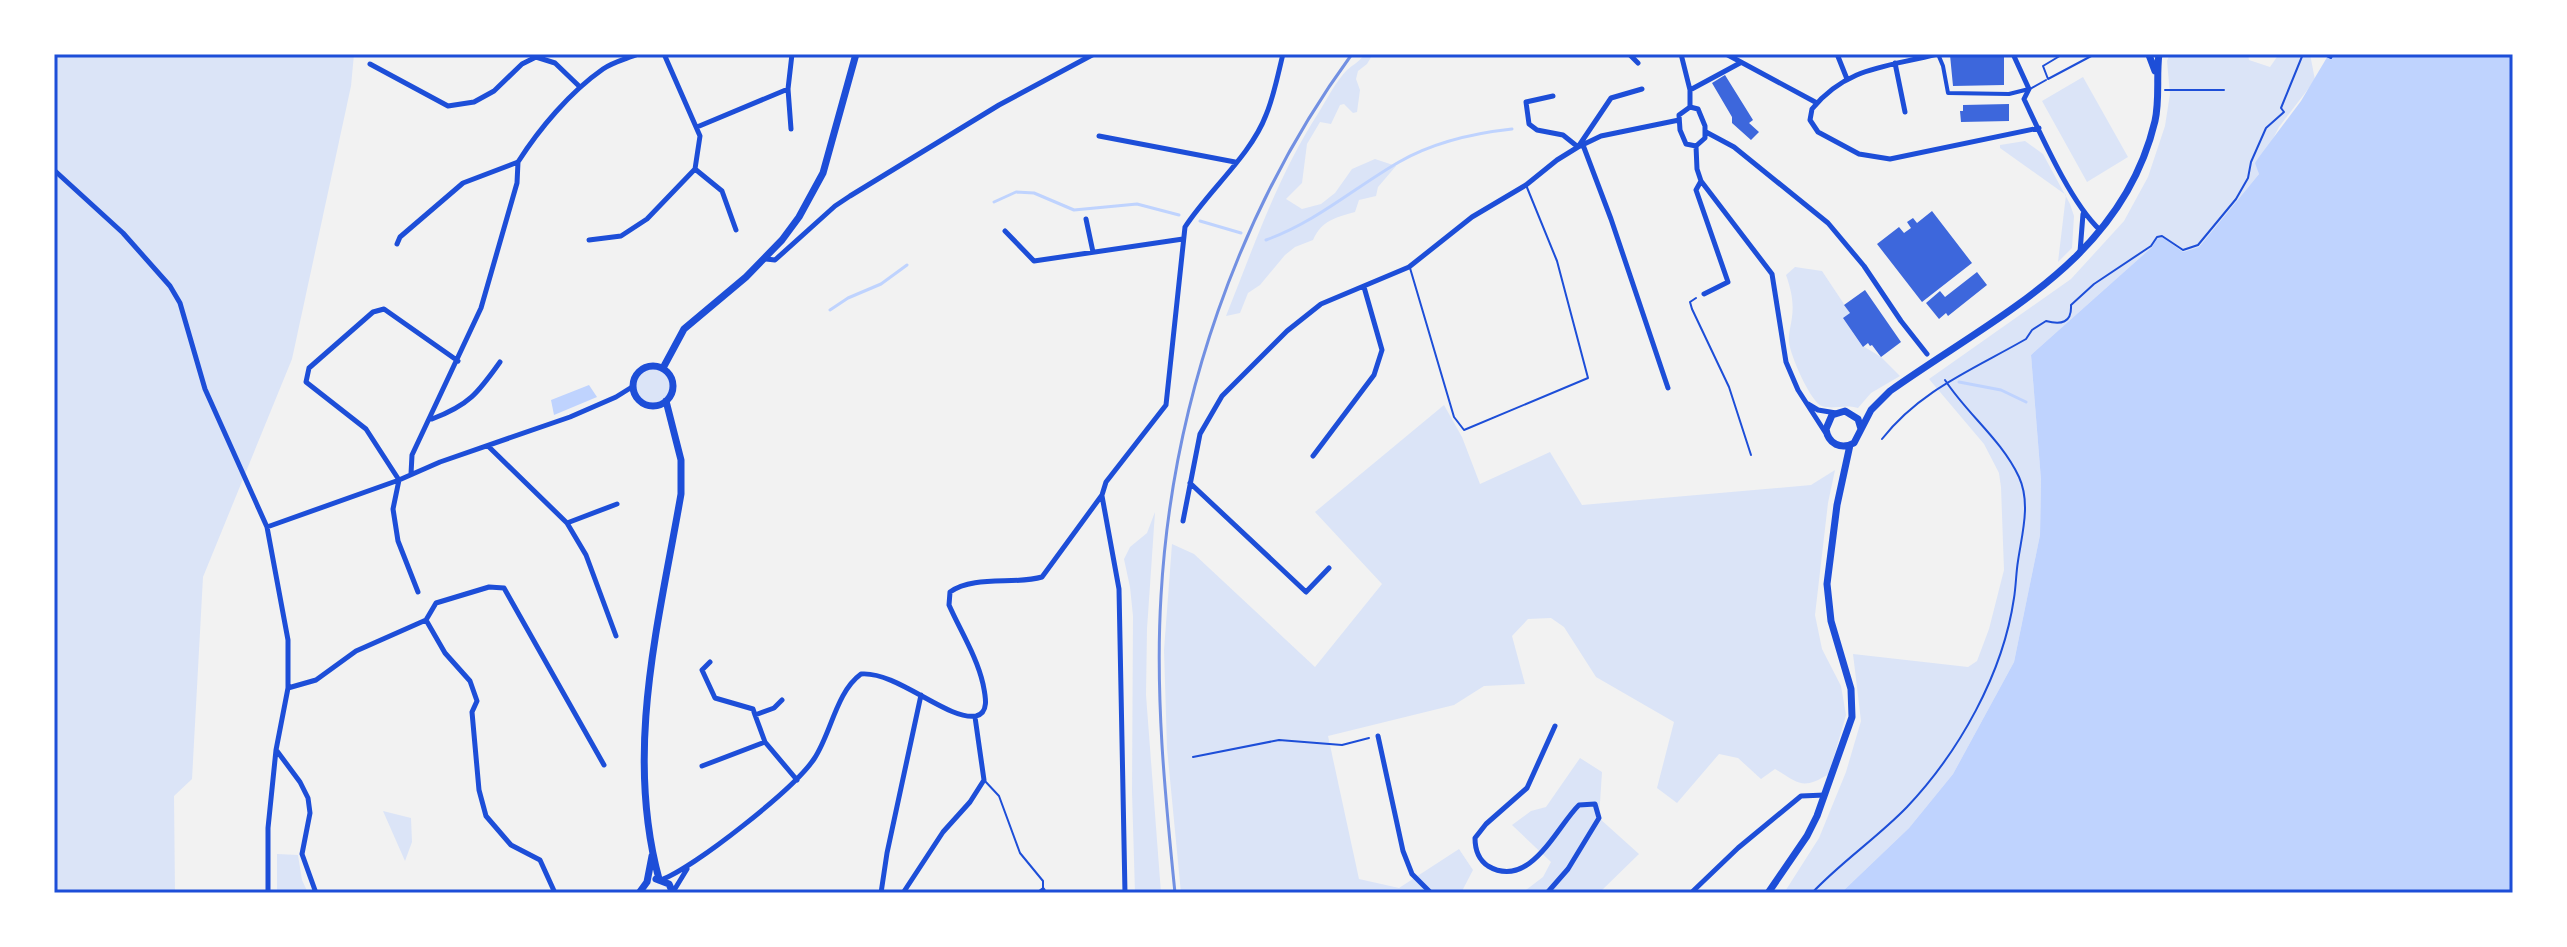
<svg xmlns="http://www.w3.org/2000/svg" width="2567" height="947" viewBox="0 0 2567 947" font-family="Manrope,sans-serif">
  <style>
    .green { fill: #dbe4f7 }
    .water { fill: #bfd3fe }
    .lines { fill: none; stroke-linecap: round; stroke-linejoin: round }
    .stream { stroke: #bfd3fe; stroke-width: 3 }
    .building { fill: #3d67dc }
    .path { stroke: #1d4ed8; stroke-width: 2 }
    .service { stroke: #1d4ed8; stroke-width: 2 }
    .pedestrian { stroke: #1d4ed8; stroke-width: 4 }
    .minor { stroke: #1d4ed8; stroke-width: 5 }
    .secondary { stroke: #1d4ed8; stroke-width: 7 }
    .rail { stroke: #7290e2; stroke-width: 3 }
    .neatline { fill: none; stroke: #1d4ed8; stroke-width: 3 }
  </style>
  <rect width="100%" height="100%" fill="#f2f2f2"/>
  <path class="green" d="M 54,54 L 354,54 L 351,86 L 292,359 L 203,577 L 192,779 L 174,796 L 175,893 L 54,893 Z
    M 1365,54 L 1373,54 L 1367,64 L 1358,71 L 1356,79 L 1360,90 L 1357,112 L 1353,113 L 1344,104 L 1340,105 L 1331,124 L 1320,122 L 1307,144 L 1302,183 L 1286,199 L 1302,209 L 1321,204 L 1335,193 L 1352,169 L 1375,159 L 1396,166 L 1378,187 L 1376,196 L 1359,200 L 1355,212 C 1335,218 1322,220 1313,240 L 1295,247 L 1285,255 L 1260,285 L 1248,293 L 1240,313 L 1226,316 C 1254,246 1278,175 1319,112 C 1327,99 1336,81 1347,70 C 1354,64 1359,62 1365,54 Z
    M 2170,54 L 2248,54 L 2249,60 L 2270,67 L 2279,54 L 2310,54 L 2315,80 L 2279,127 L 2258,168 L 2259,174 L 2199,247 L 2183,252 L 2152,247 L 2031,355 L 2041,480 L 2040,535 L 2014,662 L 1953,774 L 1909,828 L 1841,893 L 1784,893 L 1819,838 L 1846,772 L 1861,721 L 1853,654 L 1968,667 L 1977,661 L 1989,629 L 2004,570 L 2001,487 L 1999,473 L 1984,444 L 1929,379 L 2071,279 L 2124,221 L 2148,177 L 2165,126 L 2170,94 L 2167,61 Z
    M 2083,77 L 2128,157 L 2087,182 L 2042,101 Z
    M 2025,141 L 2043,154 L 2070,204 L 2074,216 L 2072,248 L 2058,262 L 2066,195 L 2000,148 L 2000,145 Z
    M 1795,267 L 1822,271 L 1850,313 L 1863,346 L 1881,357 L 1900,376 L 1871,393 L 1858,408 C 1843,404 1834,410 1822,406 C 1811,403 1790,355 1789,342 C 1788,334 1791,326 1792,317 C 1794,302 1791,289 1786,275 Z
    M633 386a20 20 0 1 1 40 0a20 20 0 1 1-40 0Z
    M 1444,405 L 1462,437 L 1480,484 L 1550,452 L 1582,505 L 1811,485 L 1835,470 L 1828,503 L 1815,615 L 1822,649 L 1841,686 L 1846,715 L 1829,774 C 1802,790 1800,784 1775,769 L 1761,779 L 1738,758 L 1719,754 L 1677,803 L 1657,788 L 1674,722 L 1596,677 L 1564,627 L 1551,618 L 1528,619 L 1512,636 L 1525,684 L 1484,686 L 1454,705 L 1328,736 L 1359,879 L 1399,888 L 1459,849 L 1473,870 L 1461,893 L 1181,893 L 1167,748 L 1164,650 L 1172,544 L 1194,554 L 1315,667 L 1382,584 L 1315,512 Z
    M 1155,512 L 1147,629 L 1146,695 L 1161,893 L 1135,893 L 1132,792 L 1133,616 L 1130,587 L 1124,559 L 1130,547 L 1147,533 Z
    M 1580,758 L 1602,772 L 1599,818 L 1639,854 L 1599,893 L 1522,893 L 1543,877 L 1551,862 L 1512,825 L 1531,811 L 1546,807 Z
    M 383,811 L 411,818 L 412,842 L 405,861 Z
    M 277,854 L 298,855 L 302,880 L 308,893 L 277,893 Z"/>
  <path class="water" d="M 2329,54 L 2513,54 L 2513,893 L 1841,893 L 1909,828 L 1953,774 L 2014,662 L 2040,535 L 2041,480 L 2031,355 L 2152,247 L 2157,239 L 2162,237 L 2183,252 L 2199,247 L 2259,174 L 2255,163 L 2259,157 L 2301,101 Z
    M 589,385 L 597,397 L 554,415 L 551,400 Z"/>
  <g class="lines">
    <path class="stream" d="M 994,202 L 1016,192 L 1034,193 L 1074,210 L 1137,204 L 1179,215
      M 1200,221 L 1241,233
      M 1266,240 C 1316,222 1354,188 1399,162 C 1432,143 1475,133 1512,129
      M 830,310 L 848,298 L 881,284 L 907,265
      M 1959,382 L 2001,390 L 2026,402"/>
  </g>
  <path class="building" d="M 2004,54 L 2004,85 L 1953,86 L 1950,55 Z
    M 1725,75 L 1753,120 L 1749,123 L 1759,132 L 1751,140 L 1732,123 L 1732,117 L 1712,83 Z
    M 2009,104 L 2009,121 L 1961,122 L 1960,111 L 1963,111 L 1963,105 Z
    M 1932,211 L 1972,263 L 1922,302 L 1877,244 L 1899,227 L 1904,233 L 1911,228 L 1907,222 L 1913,218 L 1917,223 Z
    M 1977,272 L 1987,285 L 1948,316 L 1946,313 L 1939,319 L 1926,303 L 1940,291 L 1945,297 Z
    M 1865,290 L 1901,342 L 1881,357 L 1872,345 L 1870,346 L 1868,343 L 1863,347 L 1843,318 L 1850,313 L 1844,305 Z"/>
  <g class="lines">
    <path class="path" d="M 2323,54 L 2331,58 L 2333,54
      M 2165,90 L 2224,90
      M 1696,298 L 1690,302 L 1692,309 L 1729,387 L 1751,455
      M 1882,439 C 1920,390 1974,369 2026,339 L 2032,330 L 2046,321 C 2061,325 2072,323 2071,305 L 2094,284 L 2151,246 L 2157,237 L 2162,236 L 2183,250 L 2198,245 L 2236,199 L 2248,178 L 2251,162 L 2266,128 L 2284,112 L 2281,108 L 2303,54
      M 1193,757 L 1279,740 L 1342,745 L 1369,738
      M 1812,893 C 1841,862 1877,838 1907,807 C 1959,752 2003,674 2014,598 C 2016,586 2016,573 2018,561 C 2022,534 2031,503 2019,477 C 2001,439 1967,414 1945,380"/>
    <path class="service" d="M 2063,54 L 2043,66 L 2048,79 L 2095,54
      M 2030,89 L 2046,80
      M 1410,268 L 1454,417 L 1464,430 L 1588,378 L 1557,261 L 1526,185
      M 984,780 L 999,796 L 1020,853 L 1043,881 L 1043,888"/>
    <path class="pedestrian" d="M 1938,54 L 1943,66 L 1948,93 L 2009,94 L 2029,89"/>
    <path class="minor" d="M 1629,54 L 1638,63
      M 1681,54 L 1690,90 L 1690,107
      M 1726,54 L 1817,103
      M 1837,54 L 1847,79
      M 1937,54 C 1889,67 1847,66 1812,109 L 1810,120 L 1818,132 L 1859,154 L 1890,159 L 2039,128
      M 2013,54 L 2029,89 L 2024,99 C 2042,137 2071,203 2100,230
      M 1895,63 L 1905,112
      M 370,64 L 448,106 L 474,102 L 494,91 L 522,64 L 536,57 L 555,63 L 580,87
      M 1690,90 L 1740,63
      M 1553,96 L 1526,102 L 1529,124 L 1537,130 L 1563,135 L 1578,147 L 1611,98 L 1642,89
      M 1690,107 L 1698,109 L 1705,126 L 1705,138 L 1696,146 L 1697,169 L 1701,181 L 1772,274 L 1786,362 L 1798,390 L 1825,432
      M 1690,107 L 1679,115 L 1680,130 L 1686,144 L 1696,146
      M 697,127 L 788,89
      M 791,129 L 788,89 L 792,54
      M 1706,132 L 1734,147 L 1828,223 L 1864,266 L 1901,321 L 1927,354
      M 1099,136 L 1235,162
      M 1583,145 L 1611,219 L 1668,388
      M 518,162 C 539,129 570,92 603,69 C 613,62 626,59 638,54
      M 695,169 L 722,191 L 736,230
      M 54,170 L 123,233 L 170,286 L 180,303 L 205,389 L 267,527 L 288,640 L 288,688 L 276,750 L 268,828 L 268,893
      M 1701,181 L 1696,190 L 1728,282 L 1704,294
      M 1086,219 L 1093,252
      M 1005,231 L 1034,261 L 1183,239
      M 589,240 L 621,236 L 647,219 L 695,169 L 700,136 L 664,54
      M 397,244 L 400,237 L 463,183 L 518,162
      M 2080,252 L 2083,214
      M 766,259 L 775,260 L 835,206 L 850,196 L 999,105 L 1094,54
      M 1808,404 L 1818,410 L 1836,413
      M 432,419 C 469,405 478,393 500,362
      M 488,446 L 567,523 L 586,555 L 616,636
      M 1313,456 L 1374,375 L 1382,350 L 1364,287
      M 411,474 L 412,455 L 481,308 L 517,183 L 518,162
      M 1190,483 L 1306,592 L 1329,568
      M 1102,496 L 1119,589 L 1125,893
      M 1183,521 L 1200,434 L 1222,396 L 1287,331 L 1321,304 L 1409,267 L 1472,217 L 1526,185 L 1557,160 L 1578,147 L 1601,136 L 1679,120
      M 567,523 L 617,504
      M 267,527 L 399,480 L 440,462 L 570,417 L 616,397 L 632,387
      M 418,592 L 398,541 L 393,509 L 399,480 L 366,429 L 306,382 L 309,368 L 373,312 L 384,309 L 458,361
      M 426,620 L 436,603 L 489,587 L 504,588 L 604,765
      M 710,662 L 702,670 L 715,698 L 753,709 L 755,715 L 774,708 L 782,700
      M 288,688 L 316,680 L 356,651 L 426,620 L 445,653 L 470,681 L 477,701 L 472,712 L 479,790 L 486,816 L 511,845 L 540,860 L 555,893
      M 1378,736 L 1403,851 L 1412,874 L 1431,893
      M 765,742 L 797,780
      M 277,751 L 300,782 L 308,798 L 310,813 L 302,854 L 316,893
      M 702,766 L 765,742 L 755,715
      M 661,880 C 695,867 794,789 814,759 C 831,734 836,692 861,674 C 897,671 948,721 976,716 C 990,713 985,694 983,684 C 977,657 960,630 949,605 L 950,592 C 974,575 1014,585 1042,577 L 1102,495 L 1106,482 L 1166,405 L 1185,227 C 1209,190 1251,155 1266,115 C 1274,96 1278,74 1283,54
      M 673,892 L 687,869
      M 881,893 L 887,853 L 921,695
      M 903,893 L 943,832 L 970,802 L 984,780 L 975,717
      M 1039,893 L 1043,890
      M 1547,893 L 1568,869 L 1599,818 L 1595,804 L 1579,805 C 1557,826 1530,891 1488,866 C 1479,860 1475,849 1475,838 L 1486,824 L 1527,788 L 1555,726
      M 1691,893 L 1738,848 L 1801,796 L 1825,795"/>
    <path class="secondary" d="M 2149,55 L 2155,71
      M633 386a20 20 0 1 1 40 0a20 20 0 1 1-40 0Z
      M 663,368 L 684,329 L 746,277 L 782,240 L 799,217 L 823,173 L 856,54
      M 1861,429 L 1858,419 L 1845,411 L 1832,415 L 1826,429 C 1828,444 1841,450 1854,443 L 1871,410 L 1890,391 C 1997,315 2122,260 2155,121 C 2160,99 2156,76 2159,54
      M 656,879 L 669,884 L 673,893
      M 659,879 C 624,750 659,622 681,494 L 681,460 L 666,401
      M 639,893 L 647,882 L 652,856
      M 1768,893 L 1807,836 L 1817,816 L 1852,717 L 1851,689 L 1831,621 L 1827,584 L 1837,505 L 1850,445"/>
    <path class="rail" d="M 1175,893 C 1165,795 1155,695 1161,596 C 1172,404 1238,210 1352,54"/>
  </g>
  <rect width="2567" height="947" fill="none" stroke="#ffffff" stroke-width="112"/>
  <rect x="56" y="56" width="2455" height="835" class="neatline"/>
</svg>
